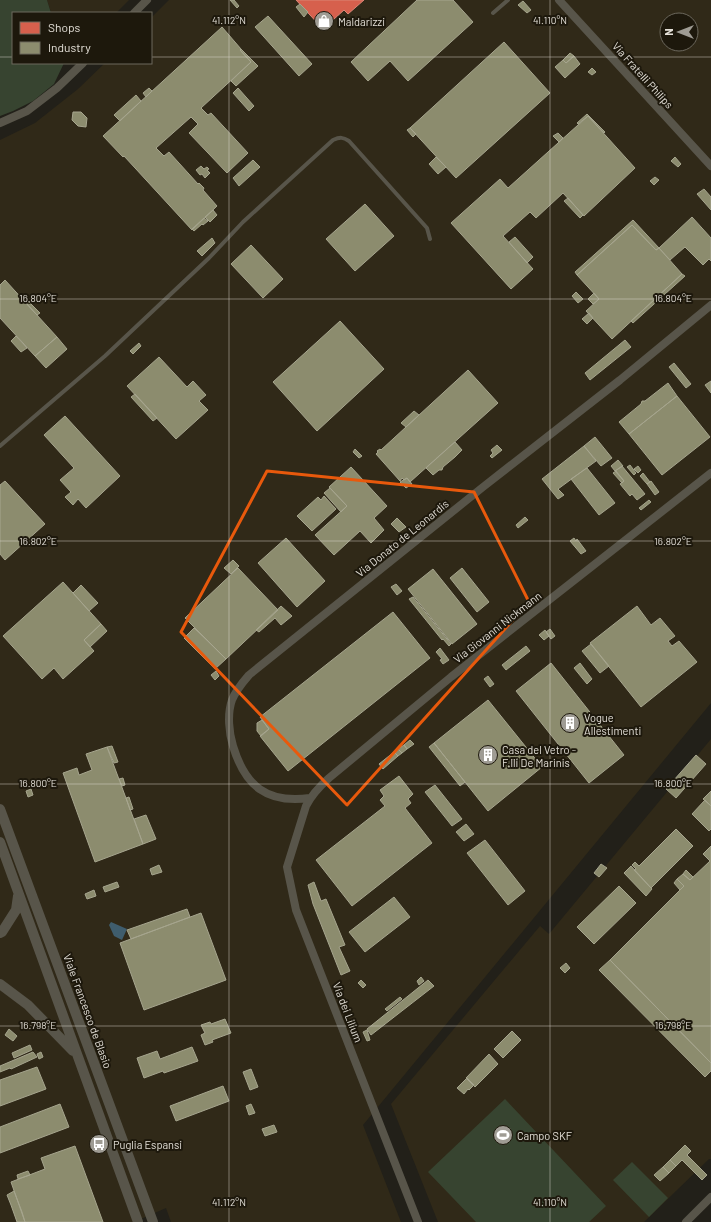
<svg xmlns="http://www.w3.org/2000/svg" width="711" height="1222" viewBox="0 0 711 1222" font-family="Barlow,sans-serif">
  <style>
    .built { fill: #302918; fill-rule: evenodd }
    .green { fill: #374430 }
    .water { fill: #3f5d6d }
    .shops { fill: #d6604d; stroke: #da8676 }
    .industry { fill: #8c8c6e; stroke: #a6a58e }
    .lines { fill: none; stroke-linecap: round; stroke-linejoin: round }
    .service { stroke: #58554a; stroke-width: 4 }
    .minor { stroke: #58554a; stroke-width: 8 }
    .tertiary { stroke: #58554a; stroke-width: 10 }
    .marked { fill: none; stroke: #e8590c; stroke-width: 3; stroke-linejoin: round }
    .ticks { fill: none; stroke: #e3dfd7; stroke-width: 1; stroke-opacity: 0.45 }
    .labels { text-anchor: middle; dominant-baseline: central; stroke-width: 4; stroke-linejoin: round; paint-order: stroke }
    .poi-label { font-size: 11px; fill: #e3dfd7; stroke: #1d180c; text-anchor: start }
    .street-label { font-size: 11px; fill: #e3dfd7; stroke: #1d180c }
    .ticks-label { font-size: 10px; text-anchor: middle; fill: #e3dfd7; stroke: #1d180c; stroke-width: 4; stroke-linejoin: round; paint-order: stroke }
  </style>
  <rect width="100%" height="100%" fill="#222019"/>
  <path class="built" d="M 47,0 L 129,0 L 116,13 L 51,13 Z
    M 169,0 L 711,0 L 711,703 L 363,1125 L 401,1222 L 171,1222 L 166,1208 L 134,1222 L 0,1222 L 0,140 L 35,123 L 78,89 L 105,63 L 151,63 L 151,18 ZM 667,20 L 691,20 L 691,44 L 667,44 Z
    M 711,739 L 711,1159 L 709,1159 L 644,1222 L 438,1222 L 391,1104 L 540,926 L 549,934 Z"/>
  <path class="green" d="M 0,0 L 47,0 L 51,13 L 13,13 L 13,63 L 64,63 L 54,84 L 33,101 L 13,111 L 0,116 Z
    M 505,1099 L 606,1206 L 589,1222 L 476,1222 L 428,1172 Z
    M 632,1162 L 668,1198 L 649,1217 L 613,1180 Z"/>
  <path class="water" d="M 111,922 L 127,929 L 122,940 L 114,936 L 109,925 Z"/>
  <path class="shops" d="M 296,0 L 364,0 L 348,14 L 344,10 L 323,29 Z"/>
  <path class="industry" d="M 230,0 L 234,0 L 239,6 L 237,8 Z
    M 417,0 L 453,0 L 473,22 L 408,81 L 390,61 L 368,81 L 351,62 Z
    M 523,1 L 531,10 L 527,13 L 518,5 Z
    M 300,4 L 308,12 L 304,17 L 296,7 Z
    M 268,16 L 312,64 L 299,76 L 255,27 Z
    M 222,27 L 241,49 L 240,50 L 251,62 L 201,108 L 208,115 L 211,113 L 248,153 L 227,173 L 189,133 L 198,124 L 191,117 L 156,148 L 164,156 L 169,152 L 198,184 L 199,183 L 204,188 L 203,190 L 217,206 L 192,230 L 124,156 L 123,157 L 103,136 Z
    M 504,42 L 550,93 L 456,178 L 410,128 Z
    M 241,49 L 258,66 L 236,86 L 231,81 L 251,62 L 240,50 Z
    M 570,53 L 574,56 L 566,63 L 563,60 Z
    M 574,56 L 580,64 L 565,78 L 555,67 L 563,60 L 566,63 Z
    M 592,68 L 596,72 L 592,75 L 588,72 Z
    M 149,88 L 152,91 L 146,97 L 143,93 Z
    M 238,88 L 254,106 L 249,111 L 233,93 Z
    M 136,95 L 141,101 L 120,121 L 114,115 Z
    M 73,112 L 81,112 L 87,118 L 86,127 L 78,126 L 72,120 Z
    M 587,114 L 605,132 L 604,133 L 588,116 L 578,124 L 577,123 Z
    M 588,116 L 635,168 L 584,216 L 563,193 L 536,218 L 530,212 L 503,236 L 533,269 L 511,289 L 451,223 L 500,179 L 508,188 Z
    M 410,128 L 416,134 L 413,137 L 407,130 Z
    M 558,133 L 563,138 L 559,142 L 553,136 Z
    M 436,157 L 446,167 L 438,174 L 429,164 Z
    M 675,157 L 681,164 L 678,167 L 671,161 Z
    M 253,160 L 260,167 L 239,186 L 233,178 Z
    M 201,166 L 204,169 L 207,167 L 209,169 L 207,170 L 210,173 L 205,178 L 202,174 L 200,175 L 196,170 Z
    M 655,177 L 659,180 L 654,185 L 650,181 Z
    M 704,189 L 711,197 L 711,210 L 697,194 Z
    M 568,198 L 583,215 L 580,218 L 564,201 Z
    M 365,204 L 394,236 L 355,271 L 326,239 Z
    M 213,210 L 217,215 L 210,222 L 205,217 Z
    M 692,217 L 711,238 L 711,261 L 709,259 L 703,265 L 685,247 L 670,260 L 659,248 Z
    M 204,218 L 208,221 L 203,225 L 202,224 L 194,231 L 192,229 Z
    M 633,220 L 659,248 L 656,250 L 632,225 L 577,275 L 575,272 Z
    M 632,225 L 656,250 L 659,248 L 682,274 L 612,339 L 586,311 L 599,299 L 577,275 Z
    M 515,237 L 533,257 L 527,263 L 509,242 Z
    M 212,238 L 215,243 L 202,256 L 197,251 Z
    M 251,245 L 283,279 L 263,298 L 231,264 Z
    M 682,274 L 685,276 L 633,323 L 631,321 Z
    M 5,280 L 57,337 L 35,356 L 0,318 L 0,285 Z
    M 576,292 L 583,299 L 578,303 L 572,296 Z
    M 594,293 L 599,299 L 593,304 L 588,299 Z
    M 27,300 L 40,313 L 37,315 L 25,302 Z
    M 589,313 L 593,318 L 587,324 L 582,319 Z
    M 340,321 L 384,369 L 317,431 L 273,382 Z
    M 16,336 L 27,348 L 21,352 L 11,341 Z
    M 57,337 L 67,349 L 46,368 L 35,356 Z
    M 625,340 L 631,347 L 590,380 L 585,373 Z
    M 139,343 L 141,346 L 133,354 L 130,351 Z
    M 159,357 L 187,387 L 193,381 L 206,395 L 199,401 L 208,410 L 176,439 L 127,386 Z
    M 674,363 L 691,384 L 686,388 L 669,367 Z
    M 468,370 L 498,403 L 410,482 L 407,478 L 404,480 L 402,478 L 400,481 L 376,454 L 378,452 L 377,451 L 380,449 L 381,450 Z
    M 711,381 L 711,393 L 705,385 Z
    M 668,383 L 677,396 L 629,434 L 619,422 L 641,404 L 642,401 L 645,401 Z
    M 135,394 L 157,418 L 153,421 L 131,397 Z
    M 677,396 L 710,437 L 662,475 L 629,434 Z
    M 414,411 L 419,415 L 406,427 L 401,423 Z
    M 65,416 L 120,476 L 86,508 L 78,499 L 73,505 L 65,497 L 71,492 L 60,480 L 74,468 L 44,435 Z
    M 595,437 L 612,458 L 601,466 L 584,446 Z
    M 455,442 L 462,450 L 455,457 L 443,467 L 442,470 L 439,470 L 433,475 L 426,468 Z
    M 497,445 L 502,450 L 492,458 L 490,456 L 493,453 L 491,450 Z
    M 584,446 L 596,461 L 558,489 L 564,495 L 558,499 L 542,479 Z
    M 355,449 L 362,456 L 359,458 L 353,452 Z
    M 618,460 L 623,466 L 615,471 L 611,466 Z
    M 630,465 L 636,473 L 634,475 L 627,467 Z
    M 622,466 L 645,494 L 637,500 L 632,494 L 630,496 L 620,484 L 624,481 L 615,471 Z
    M 638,466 L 641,470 L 638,473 L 634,469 Z
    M 351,467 L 387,506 L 374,518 L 384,530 L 371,543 L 360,531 L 334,555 L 315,535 L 347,506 L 329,487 Z
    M 587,468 L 615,503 L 599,515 L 571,479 Z
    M 616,471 L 624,481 L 622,483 L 613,473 Z
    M 643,473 L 650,482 L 647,484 L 640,476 Z
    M 407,478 L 412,484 L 406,488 L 400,482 Z
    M 5,481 L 45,524 L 5,560 L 0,554 L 0,485 Z
    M 651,481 L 659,492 L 655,495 L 647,484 Z
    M 330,488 L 347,506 L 341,512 L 324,493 Z
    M 324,496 L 336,509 L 312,531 L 297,516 L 318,497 L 321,500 Z
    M 649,500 L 651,502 L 641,510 L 639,508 Z
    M 525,517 L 528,520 L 518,528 L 516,525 Z
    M 397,518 L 406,527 L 399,532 L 391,524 Z
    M 286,538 L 325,581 L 297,607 L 258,563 Z
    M 574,538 L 576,541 L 577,539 L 586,551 L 581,554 L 570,541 Z
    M 233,560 L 239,566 L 231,574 L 224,568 Z
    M 238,568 L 278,610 L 226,659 L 185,618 Z
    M 462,568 L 489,602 L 477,612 L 450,578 Z
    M 433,569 L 477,624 L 452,644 L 408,589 Z
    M 63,582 L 101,624 L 84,640 L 94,651 L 63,679 L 54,668 L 42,679 L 3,636 Z
    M 396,584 L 402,591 L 397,595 L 391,587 Z
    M 81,585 L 98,603 L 89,611 L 73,593 Z
    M 413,597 L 451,644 L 449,646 L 443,639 L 442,640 L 409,599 Z
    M 281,606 L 292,616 L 281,625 L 275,618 L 259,632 L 256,630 Z
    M 637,606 L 651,625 L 660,618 L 675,636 L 668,641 L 672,646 L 679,641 L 697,662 L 641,707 L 590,643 Z
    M 393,612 L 430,658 L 288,771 L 260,736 L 269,729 L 260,717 Z
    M 101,624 L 107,631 L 90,647 L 84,640 Z
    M 194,628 L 226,659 L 215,669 L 184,638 Z
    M 550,629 L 555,636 L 551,639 L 546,632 Z
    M 545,630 L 549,636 L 544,640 L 539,635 Z
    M 591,644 L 609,666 L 600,673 L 582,651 Z
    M 526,646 L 530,651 L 506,670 L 502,665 Z
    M 440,648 L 449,660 L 443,664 L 440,660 L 442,659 L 436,652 Z
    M 551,663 L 624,755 L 589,783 L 516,691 Z
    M 580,663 L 592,679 L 587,684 L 574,668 Z
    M 216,671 L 219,676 L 215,680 L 211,675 Z
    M 488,676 L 494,684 L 490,687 L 484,679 Z
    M 488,700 L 542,767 L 488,811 L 434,743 Z
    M 262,720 L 269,729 L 261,736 L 257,731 L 257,723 Z
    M 410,740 L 414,744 L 407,749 L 404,745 Z
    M 434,743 L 465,782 L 460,786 L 429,747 Z
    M 404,745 L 407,749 L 402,753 L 398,749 Z
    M 112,746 L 118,762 L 114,763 L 107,747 Z
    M 107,747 L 143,844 L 95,862 L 63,773 L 77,768 L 79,775 L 92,770 L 86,754 Z
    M 398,749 L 402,753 L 398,756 L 394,752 Z
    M 394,752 L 398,756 L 383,769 L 379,764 Z
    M 696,755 L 706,764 L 676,798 L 666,789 Z
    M 399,776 L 413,794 L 408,799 L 411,803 L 405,808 L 432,843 L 352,906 L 316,860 L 385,806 L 380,800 L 384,796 L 380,790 Z
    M 123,778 L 125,785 L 122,786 L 119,779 Z
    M 435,785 L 462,819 L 452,826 L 425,792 Z
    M 31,789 L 33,795 L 28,797 L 26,791 Z
    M 711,791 L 711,806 L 703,799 Z
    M 129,797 L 133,809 L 130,810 L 126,798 Z
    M 705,800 L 711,806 L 711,829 L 709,831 L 692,814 Z
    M 146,815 L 156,839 L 143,844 L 134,819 Z
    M 466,824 L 474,834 L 464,841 L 456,832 Z
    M 676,829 L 693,846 L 651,888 L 634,870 L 636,869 L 632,865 L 635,862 L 639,866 Z
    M 485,840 L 525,891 L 508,905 L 467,853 Z
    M 711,846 L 711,1063 L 610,960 L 684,886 L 677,879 L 683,874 L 690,880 L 710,861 L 703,854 Z
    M 601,864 L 607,868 L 599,877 L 594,873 Z
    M 159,865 L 162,872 L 152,875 L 150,869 Z
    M 631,866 L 652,889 L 646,896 L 624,873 Z
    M 686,870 L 693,877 L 690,880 L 683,874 Z
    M 677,879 L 684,886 L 680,890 L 674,883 Z
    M 117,882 L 119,887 L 105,892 L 103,887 Z
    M 314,882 L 321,901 L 326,899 L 345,945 L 339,947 L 350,971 L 341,975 L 313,904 L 308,885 Z
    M 619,886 L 636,903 L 594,944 L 577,927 Z
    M 94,890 L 96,896 L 87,899 L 85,894 Z
    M 394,897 L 410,917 L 365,952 L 349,932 Z
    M 187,909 L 190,917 L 131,939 L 127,930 Z
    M 201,913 L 226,980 L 144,1010 L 120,943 Z
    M 610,960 L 711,1063 L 711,1071 L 705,1077 L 599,970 Z
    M 566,963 L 570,968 L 565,973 L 560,968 Z
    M 421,977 L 424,981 L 419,985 L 417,981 Z
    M 361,980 L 366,985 L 363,988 L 358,983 Z
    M 428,980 L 434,986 L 371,1035 L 367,1029 Z
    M 400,997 L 402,999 L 387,1011 L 385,1009 Z
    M 225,1019 L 231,1033 L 212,1040 L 213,1042 L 205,1045 L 201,1035 L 205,1033 L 201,1025 L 210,1022 L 211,1024 Z
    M 9,1029 L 17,1036 L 13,1041 L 5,1035 Z
    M 367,1030 L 370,1040 L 367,1041 L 363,1032 Z
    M 512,1031 L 521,1040 L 503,1058 L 494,1049 Z
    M 30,1045 L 32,1050 L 14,1058 L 12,1053 Z
    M 192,1047 L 198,1061 L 164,1073 L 163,1071 L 144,1078 L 137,1058 L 157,1051 L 160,1059 Z
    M 33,1052 L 37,1057 L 11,1069 L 10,1068 L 0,1072 L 0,1066 Z
    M 41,1052 L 43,1057 L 39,1059 L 37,1054 Z
    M 489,1054 L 498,1064 L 475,1087 L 466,1078 Z
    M 37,1067 L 46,1089 L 0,1106 L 0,1080 Z
    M 251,1069 L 258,1087 L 250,1090 L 243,1072 Z
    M 467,1078 L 474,1085 L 469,1090 L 468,1089 L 464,1094 L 457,1088 Z
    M 223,1086 L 229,1101 L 176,1121 L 170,1106 Z
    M 60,1104 L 69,1127 L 0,1153 L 0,1127 Z
    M 251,1104 L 255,1113 L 249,1115 L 246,1106 Z
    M 274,1125 L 277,1132 L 265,1136 L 262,1129 Z
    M 685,1145 L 691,1151 L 687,1155 L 707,1175 L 702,1180 L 682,1160 L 676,1166 L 670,1160 Z
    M 75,1146 L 103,1222 L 25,1222 L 11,1182 L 45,1169 L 41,1158 Z
    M 670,1160 L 676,1166 L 669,1173 L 663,1167 Z
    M 663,1167 L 669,1173 L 660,1181 L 654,1175 Z
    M 28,1171 L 30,1175 L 18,1179 L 17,1175 Z
    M 14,1191 L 22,1212 L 25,1222 L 17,1222 L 11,1205 L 7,1195 Z"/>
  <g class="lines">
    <path class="service" d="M 493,13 L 508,0
      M 0,446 L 105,356 L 209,258 L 243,222 L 333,140 C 340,137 343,137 349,141 L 427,228 L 430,239"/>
    <path class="minor" d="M 559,0 L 711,166
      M 134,13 L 147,0
      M 0,123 L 27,111 L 57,88 L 83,63
      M 310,798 C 267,804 245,786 233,746 C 229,733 227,714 232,700 C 236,690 242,683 249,675 L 483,487 L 620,380 L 711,305
      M 418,1222 L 296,910 L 287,867 L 306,806 C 311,796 320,786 329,778 L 451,677 L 711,473
      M 686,1222 L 711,1197"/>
    <path class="tertiary" d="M 0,809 L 153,1222
      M 0,842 L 138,1222
      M 0,933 L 2,932 L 16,910 L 18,896
      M 0,984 L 28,1005 L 73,1051"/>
  </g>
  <path class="marked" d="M 267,471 L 474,492 L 529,602 L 347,805 L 181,632 Z"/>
  <path class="ticks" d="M 229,0 L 229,1222M 550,0 L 550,1222M 0,57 L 13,57M 151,57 L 711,57M 0,299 L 711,299M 0,541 L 711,541M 0,784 L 711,784M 0,1026 L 711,1026"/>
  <defs>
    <symbol id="shop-disc" viewBox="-11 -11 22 22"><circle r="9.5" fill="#9f9c94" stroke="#1d180c"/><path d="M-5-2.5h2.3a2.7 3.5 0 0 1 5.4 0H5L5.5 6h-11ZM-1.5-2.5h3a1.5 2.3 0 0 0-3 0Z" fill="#fff"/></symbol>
    <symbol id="building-disc" viewBox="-11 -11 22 22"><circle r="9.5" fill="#9f9c94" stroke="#1d180c"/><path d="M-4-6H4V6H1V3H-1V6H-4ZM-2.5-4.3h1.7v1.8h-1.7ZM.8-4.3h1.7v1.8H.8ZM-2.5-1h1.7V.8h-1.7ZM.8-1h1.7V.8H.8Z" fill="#fff"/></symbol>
    <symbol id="stadium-disc" viewBox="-11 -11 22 22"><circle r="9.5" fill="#9f9c94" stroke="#1d180c"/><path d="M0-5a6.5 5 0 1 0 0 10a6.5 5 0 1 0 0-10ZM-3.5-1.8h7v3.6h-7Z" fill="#fff"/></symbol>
    <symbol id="bus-disc" viewBox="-11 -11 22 22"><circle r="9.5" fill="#9f9c94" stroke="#1d180c"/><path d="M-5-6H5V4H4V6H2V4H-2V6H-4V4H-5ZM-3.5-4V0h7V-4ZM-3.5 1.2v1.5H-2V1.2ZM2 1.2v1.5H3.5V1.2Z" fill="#fff"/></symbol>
  </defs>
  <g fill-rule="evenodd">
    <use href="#shop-disc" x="313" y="10" width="22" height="22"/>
    <use href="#building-disc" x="559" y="712" width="22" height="22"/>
    <use href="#building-disc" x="477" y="744" width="22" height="22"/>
    <use href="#stadium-disc" x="492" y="1124" width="22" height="22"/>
    <use href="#bus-disc" x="88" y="1133" width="22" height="22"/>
  </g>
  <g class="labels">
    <g class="poi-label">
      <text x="338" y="21">Maldarizzi</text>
      <text x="584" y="717">Vogue<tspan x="584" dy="13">Allestimenti</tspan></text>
      <text x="502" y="749">Casa del Vetro -<tspan x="502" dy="13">F.lli De Marinis</tspan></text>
      <text x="517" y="1135">Campo SKF</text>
      <text x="113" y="1144">Puglia Espansi</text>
    </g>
    <g class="street-label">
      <text transform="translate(643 75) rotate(48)">Via Fratelli Philips</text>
      <text transform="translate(402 538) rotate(-39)">Via Donato de Leonardis</text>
      <text transform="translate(497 627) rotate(-38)">Via Giovanni Nickmann</text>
      <text transform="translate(88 1011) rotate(70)">Viale Francesco de Blasio</text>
      <text transform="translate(348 1012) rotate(69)">Via dei Lilium</text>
    </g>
  </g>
  <g class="ticks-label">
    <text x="229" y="24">41.112°N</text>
    <text x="550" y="24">41.110°N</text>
    <text x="673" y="302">16.804°E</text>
    <text x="38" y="302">16.804°E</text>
    <text x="38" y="545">16.802°E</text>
    <text x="673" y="545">16.802°E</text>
    <text x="673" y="787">16.800°E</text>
    <text x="38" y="787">16.800°E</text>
    <text x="673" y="1029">16.798°E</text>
    <text x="38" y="1029">16.798°E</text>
    <text x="229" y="1206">41.112°N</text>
    <text x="550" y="1206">41.110°N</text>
  </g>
  <rect x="12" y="12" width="140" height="52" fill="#1d180c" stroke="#6c685d"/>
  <rect x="20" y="22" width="20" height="12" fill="#d6604d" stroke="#6c685d"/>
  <text x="48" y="32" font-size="12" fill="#e3dfd7">Shops</text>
  <rect x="20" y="42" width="20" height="12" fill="#8c8c6e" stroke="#6c685d"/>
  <text x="48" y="52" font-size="12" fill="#e3dfd7">Industry</text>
  <g transform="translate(679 32) rotate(270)"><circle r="19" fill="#1d180c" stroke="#6c685d"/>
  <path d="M0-3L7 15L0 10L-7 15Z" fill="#9f9c94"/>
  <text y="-6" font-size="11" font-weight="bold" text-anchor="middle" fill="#e3dfd7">N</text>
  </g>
</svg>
